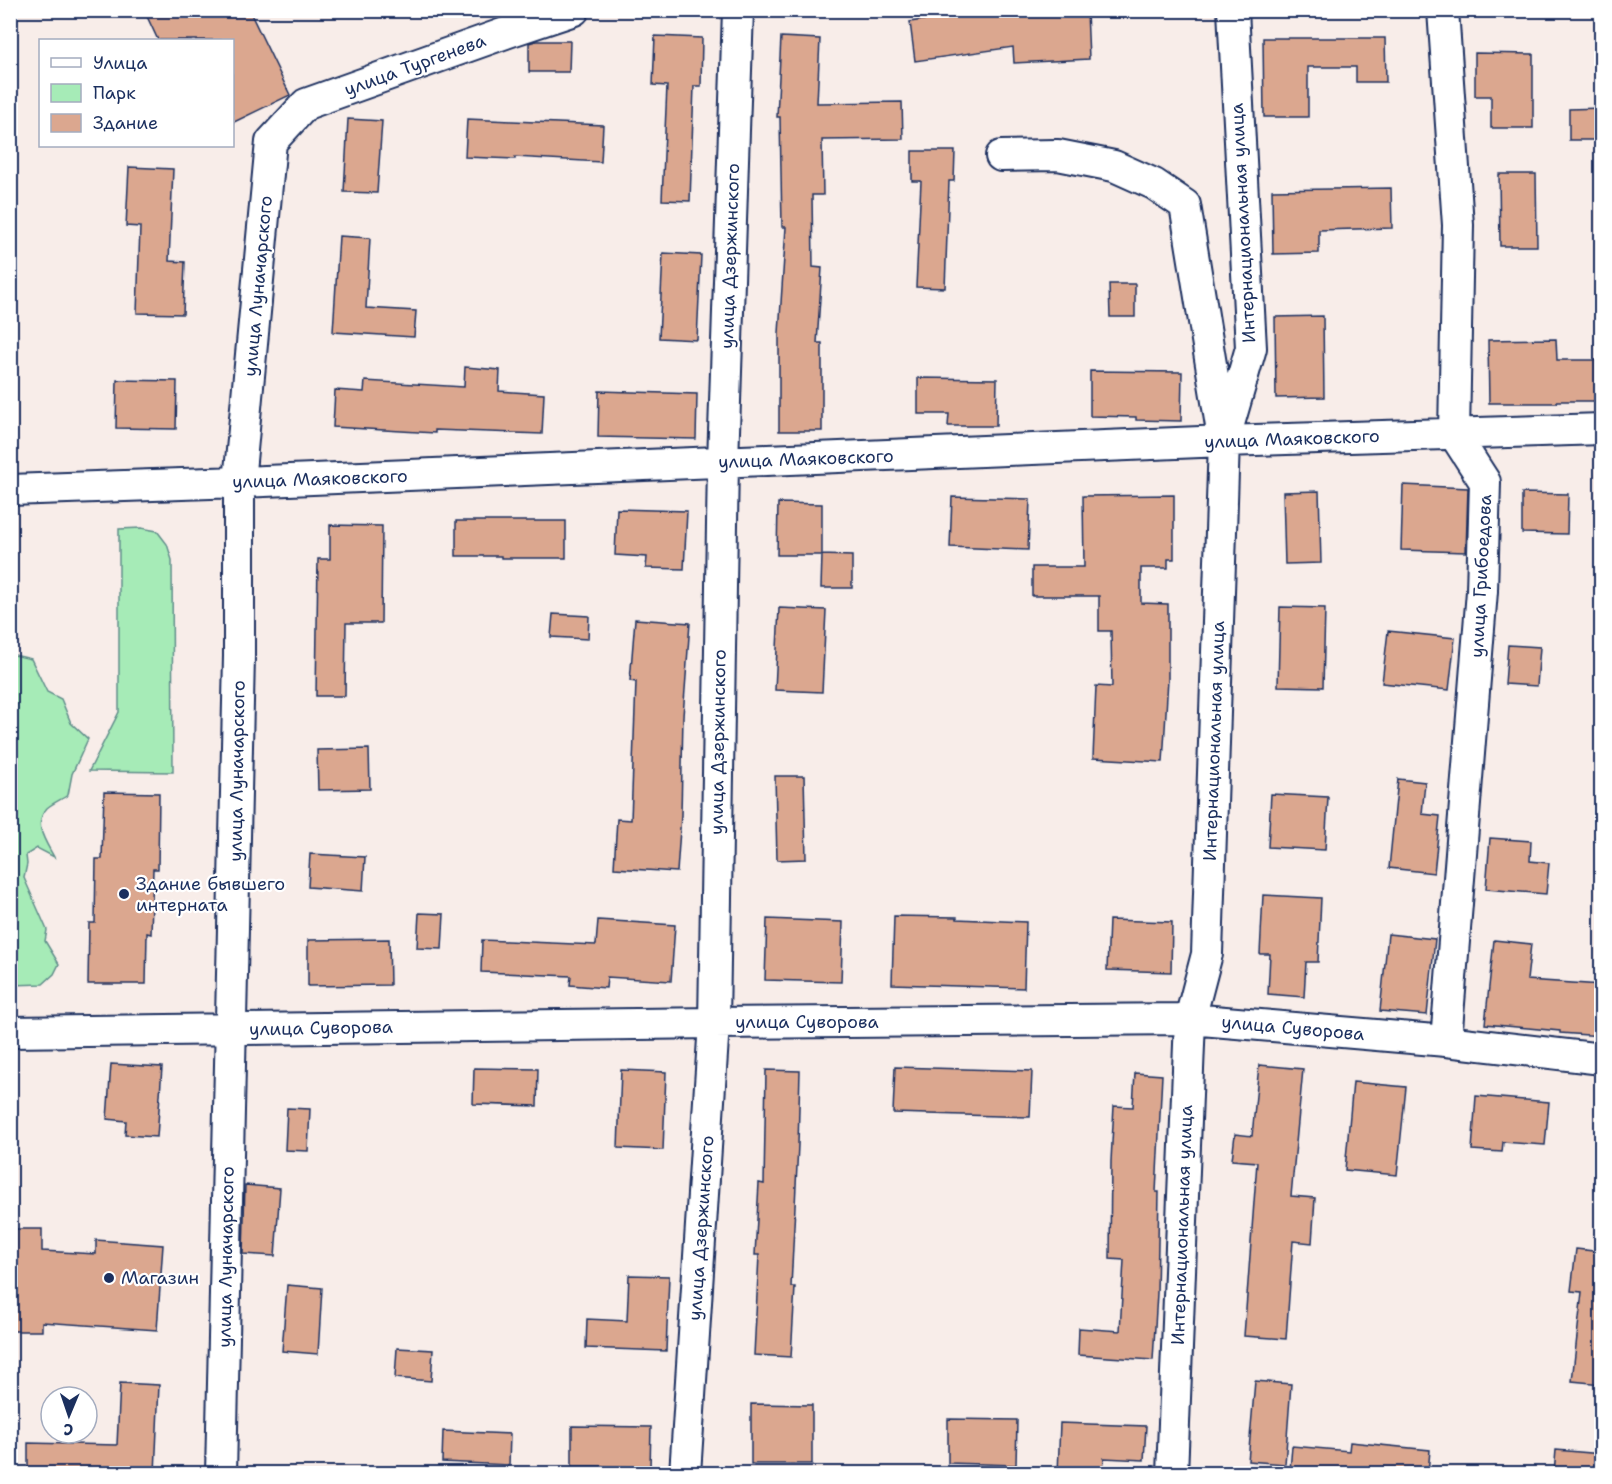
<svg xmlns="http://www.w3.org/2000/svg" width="1612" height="1484" viewBox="0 0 1612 1484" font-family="'Shantell Sans',sans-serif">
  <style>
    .green { fill: #a6ebb7; stroke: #608d8a; stroke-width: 1.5 }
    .building { fill: #dba78f; stroke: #1b2f5e; stroke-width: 1.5 }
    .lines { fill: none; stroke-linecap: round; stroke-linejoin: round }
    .minor-casing { stroke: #1b2f5e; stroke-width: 34 }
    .minor { stroke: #fff; stroke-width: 30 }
    .poi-dot { fill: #1b2f5e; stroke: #fff; stroke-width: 2 }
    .labels { text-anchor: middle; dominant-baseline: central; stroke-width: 4.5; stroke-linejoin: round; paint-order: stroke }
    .street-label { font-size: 18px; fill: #1b2f5e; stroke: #fff }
    .poi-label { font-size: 18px; fill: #1b2f5e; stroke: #fff; text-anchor: start }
  </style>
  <rect width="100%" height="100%" fill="#f8ede9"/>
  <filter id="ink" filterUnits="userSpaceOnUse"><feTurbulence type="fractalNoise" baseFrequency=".0167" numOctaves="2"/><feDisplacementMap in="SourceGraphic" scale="12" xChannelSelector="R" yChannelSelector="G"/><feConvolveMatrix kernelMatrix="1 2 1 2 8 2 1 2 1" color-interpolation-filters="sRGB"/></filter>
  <g filter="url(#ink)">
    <path class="green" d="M 141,528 L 157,531 L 167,544 L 172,560 L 173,772 L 89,771 L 119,712 L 119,529 Z
      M 10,654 L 31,659 L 47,692 L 61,699 L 71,723 L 88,739 L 72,774 L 68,795 C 62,799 53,803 47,808 C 32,824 46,842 54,857 L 37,848 L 26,855 L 27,864 L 24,878 L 47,930 L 45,941 L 59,964 L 54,974 L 43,984 L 11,985 Z"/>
    <path class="building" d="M 144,10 L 249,10 L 290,95 L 232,123 L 232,40 L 158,40 Z
      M 989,10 L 990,16 L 1087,11 L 1089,59 L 1014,63 L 1013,47 L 915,61 L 910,22 Z
      M 655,36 L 702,38 L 701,86 L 694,86 L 690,201 L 662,200 L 667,86 L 653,85 Z
      M 781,37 L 820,39 L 817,103 L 902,102 L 903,139 L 822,140 L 823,195 L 812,195 L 813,267 L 822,268 L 817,343 L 822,343 L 822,431 L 779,431 L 779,333 L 786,227 L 782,227 L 780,117 L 777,117 Z
      M 1263,38 L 1385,38 L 1386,82 L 1356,82 L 1356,67 L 1308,67 L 1308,117 L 1264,117 Z
      M 536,41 L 570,41 L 569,72 L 529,72 L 529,43 Z
      M 1475,53 L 1533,54 L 1533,128 L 1491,128 L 1491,96 L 1475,96 Z
      M 1602,108 L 1602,140 L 1569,140 L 1569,109 Z
      M 348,119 L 382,121 L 377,193 L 344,192 Z
      M 467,119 L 603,125 L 601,162 L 515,157 L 515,159 L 465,157 Z
      M 912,151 L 955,151 L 954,181 L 949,181 L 945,288 L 916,287 L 921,181 L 912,181 Z
      M 129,167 L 173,169 L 169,261 L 185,262 L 183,314 L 137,313 L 140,227 L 126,226 Z
      M 1499,174 L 1536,174 L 1537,246 L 1500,246 Z
      M 1391,188 L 1392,228 L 1319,230 L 1319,253 L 1273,254 L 1272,190 Z
      M 339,236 L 370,238 L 366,308 L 416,311 L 414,337 L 333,332 Z
      M 663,253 L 701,255 L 697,340 L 659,338 Z
      M 1109,284 L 1135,284 L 1135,317 L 1110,317 Z
      M 1323,316 L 1324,397 L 1276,398 L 1275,317 Z
      M 1556,339 L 1557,360 L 1602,360 L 1602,401 L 1557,401 L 1557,403 L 1489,403 L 1488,340 Z
      M 465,367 L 500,370 L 499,391 L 544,394 L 542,434 L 435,430 L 435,433 L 333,427 L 335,390 L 364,392 L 365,381 L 464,387 Z
      M 1090,371 L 1182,372 L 1181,421 L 1136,420 L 1136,417 L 1090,416 Z
      M 918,378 L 997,379 L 996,426 L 948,426 L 949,414 L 918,414 Z
      M 117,380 L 177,381 L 176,429 L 116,428 Z
      M 599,391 L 697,394 L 696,439 L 598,437 Z
      M 1403,485 L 1468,488 L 1466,552 L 1401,550 Z
      M 1319,491 L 1321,563 L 1285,564 L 1283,492 Z
      M 1522,493 L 1568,494 L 1567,534 L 1522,533 Z
      M 1174,495 L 1174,559 L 1168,559 L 1168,568 L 1141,568 L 1141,603 L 1168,604 L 1168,679 L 1163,762 L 1093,758 L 1096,686 L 1112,687 L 1111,631 L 1099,631 L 1099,596 L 1032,596 L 1032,567 L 1084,567 L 1083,496 Z
      M 952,497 L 1030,499 L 1028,550 L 950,547 Z
      M 778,503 L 822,504 L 822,555 L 777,555 Z
      M 617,509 L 687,511 L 684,569 L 646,568 L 647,557 L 615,555 Z
      M 456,521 L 566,521 L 566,558 L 501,558 L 501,556 L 456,556 Z
      M 330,525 L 382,526 L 381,623 L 346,623 L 345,696 L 316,696 L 318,559 L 330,559 Z
      M 822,555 L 852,556 L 852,588 L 821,588 Z
      M 1280,607 L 1325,608 L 1323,687 L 1278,686 Z
      M 779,608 L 826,610 L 822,692 L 775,690 Z
      M 553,614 L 589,616 L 588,639 L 551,637 Z
      M 635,619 L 690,623 L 683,716 L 681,815 L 677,872 L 614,868 L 617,819 L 631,820 L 636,682 L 630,681 Z
      M 1388,631 L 1455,638 L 1449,690 L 1382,683 Z
      M 1508,645 L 1540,647 L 1537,686 L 1505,684 Z
      M 369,749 L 370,789 L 318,790 L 317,750 Z
      M 775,776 L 804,776 L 806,859 L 777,860 Z
      M 1398,779 L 1425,782 L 1422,814 L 1440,816 L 1434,873 L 1389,868 Z
      M 104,792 L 159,793 L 158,869 L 153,869 L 151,934 L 147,933 L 146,984 L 88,984 L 89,923 L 95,923 L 96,859 L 102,859 Z
      M 1271,794 L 1328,797 L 1325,850 L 1268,847 Z
      M 1490,838 L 1531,841 L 1530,861 L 1549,863 L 1546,894 L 1486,889 Z
      M 310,854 L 365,857 L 363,891 L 308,887 Z
      M 1263,895 L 1321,898 L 1318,962 L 1306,962 L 1304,997 L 1268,994 L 1270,954 L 1260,954 Z
      M 419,913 L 444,914 L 442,949 L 417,948 Z
      M 894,916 L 957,917 L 957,919 L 1026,922 L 1024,988 L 892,984 Z
      M 767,919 L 843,922 L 841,982 L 765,980 Z
      M 598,920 L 675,925 L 671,981 L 607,977 L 606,988 L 570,985 L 571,976 L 481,972 L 482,940 L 596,945 Z
      M 1109,920 L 1172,922 L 1171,972 L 1107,970 Z
      M 1388,934 L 1435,939 L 1427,1015 L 1380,1011 Z
      M 389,939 L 390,985 L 308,986 L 308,940 Z
      M 1494,940 L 1531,944 L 1527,980 L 1602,985 L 1602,1036 L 1560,1033 L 1560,1031 L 1485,1024 Z
      M 111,1064 L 162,1067 L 157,1137 L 125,1135 L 126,1121 L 107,1119 Z
      M 1259,1065 L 1303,1069 L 1291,1196 L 1315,1198 L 1312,1243 L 1293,1241 L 1286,1339 L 1244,1336 L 1257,1162 L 1232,1160 L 1235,1134 L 1252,1136 Z
      M 895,1067 L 1032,1071 L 1030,1117 L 893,1113 Z
      M 474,1068 L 538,1069 L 537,1106 L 473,1104 Z
      M 621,1070 L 666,1072 L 663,1150 L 618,1148 Z
      M 766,1070 L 800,1071 L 798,1145 L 791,1287 L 795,1287 L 791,1357 L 754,1355 L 759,1255 L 755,1255 L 759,1183 L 764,1184 Z
      M 1135,1073 L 1162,1075 L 1156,1192 L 1159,1192 L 1157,1293 L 1153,1360 L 1078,1355 L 1079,1328 L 1120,1331 L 1124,1260 L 1110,1259 L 1111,1161 L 1114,1106 L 1133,1107 Z
      M 1353,1082 L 1406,1087 L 1397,1175 L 1345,1170 Z
      M 1476,1096 L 1549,1102 L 1545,1145 L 1503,1142 L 1502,1152 L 1472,1150 Z
      M 287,1108 L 310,1109 L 308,1151 L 285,1150 Z
      M 245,1185 L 280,1188 L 275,1256 L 243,1254 Z
      M 12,1229 L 42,1229 L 42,1251 L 96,1254 L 96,1240 L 163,1245 L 157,1330 L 42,1322 L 42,1331 L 11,1331 Z
      M 1576,1249 L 1602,1252 L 1602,1384 L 1572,1381 L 1582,1292 L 1571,1291 Z
      M 629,1275 L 669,1276 L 666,1351 L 586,1348 L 587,1319 L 627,1321 Z
      M 287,1285 L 322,1288 L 318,1354 L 282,1351 Z
      M 397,1348 L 433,1350 L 431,1381 L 395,1378 Z
      M 1255,1381 L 1291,1384 L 1285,1464 L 1248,1461 Z
      M 120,1383 L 159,1385 L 155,1473 L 43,1473 L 43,1472 L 28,1472 L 28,1443 L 117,1445 Z
      M 751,1404 L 812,1405 L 812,1464 L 751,1464 Z
      M 948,1419 L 1017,1420 L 1016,1465 L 948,1463 Z
      M 1060,1423 L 1146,1426 L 1144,1460 L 1104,1458 L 1103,1473 L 1058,1473 Z
      M 572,1426 L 651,1427 L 650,1467 L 572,1466 Z
      M 443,1431 L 510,1434 L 509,1465 L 442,1462 Z
      M 1350,1442 L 1430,1450 L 1428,1473 L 1318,1473 L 1290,1471 L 1292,1446 L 1349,1451 Z
      M 1556,1450 L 1602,1454 L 1602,1473 L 1554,1473 Z"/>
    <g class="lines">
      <defs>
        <path id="minor" d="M 1443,10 L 1458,225 L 1454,434 L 1485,482 L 1482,591 L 1446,1041
          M 1001,156 L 1058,155 L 1114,166 L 1154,184 L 1185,205 L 1222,432
          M 10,490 L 239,482 L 1224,441 L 1602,429
          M 10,1032 L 714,1023 L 1190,1019 L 1446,1041 L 1602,1059
          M 221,1474 L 239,656 L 239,482 L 271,142 L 306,104 L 511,31 L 574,10
          M 685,1474 L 714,1023 L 723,462 L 738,10
          M 1172,1474 L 1190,1019 L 1207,954 L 1224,441 L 1251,348 L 1233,10"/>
      </defs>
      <use href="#minor" class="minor-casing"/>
      <use href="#minor" class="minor"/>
    </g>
  </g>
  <g class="poi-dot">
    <circle cx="124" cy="894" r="6"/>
    <circle cx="109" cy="1278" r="6"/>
  </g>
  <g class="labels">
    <g class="street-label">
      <text transform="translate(415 65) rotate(-20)">улица Тургенева</text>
      <text transform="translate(1243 223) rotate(-93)">Интернациональная улица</text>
      <text transform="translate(730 256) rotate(-88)">улица Дзержинского</text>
      <text transform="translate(258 286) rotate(-85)">улица Луначарского</text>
      <text transform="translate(1292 439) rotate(-2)">улица Маяковского</text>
      <text transform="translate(806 459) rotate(-2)">улица Маяковского</text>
      <text transform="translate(320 479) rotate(-2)">улица Маяковского</text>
      <text transform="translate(1481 576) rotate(-87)">улица Грибоедова</text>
      <text transform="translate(1214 741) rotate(-88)">Интернациональная улица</text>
      <text transform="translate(718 742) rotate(-89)">улица Дзержинского</text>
      <text transform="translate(237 771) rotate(-89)">улица Луначарского</text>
      <text x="807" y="1022">улица Суворова</text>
      <text transform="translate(321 1028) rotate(-1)">улица Суворова</text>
      <text transform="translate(1293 1028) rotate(5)">улица Суворова</text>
      <text transform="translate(1182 1225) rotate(-88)">Интернациональная улица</text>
      <text transform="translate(701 1228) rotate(-86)">улица Дзержинского</text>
      <text transform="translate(226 1257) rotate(-89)">улица Луначарского</text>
    </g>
    <g class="poi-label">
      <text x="136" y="884">Здание бывшего<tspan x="136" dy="21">интерната</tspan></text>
      <text x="121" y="1278">Магазин</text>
    </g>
  </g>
  <rect width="1612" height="1484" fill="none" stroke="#fff" stroke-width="36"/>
  <rect x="18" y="18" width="1576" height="1448" fill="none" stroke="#1b2f5e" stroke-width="2" filter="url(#ink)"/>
  <rect x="39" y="39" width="195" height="108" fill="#ffffff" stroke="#a4acbf" stroke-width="1.5"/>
  <rect x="51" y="58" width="30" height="9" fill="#ffffff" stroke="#a4acbf" stroke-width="1.5"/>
  <text x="93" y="69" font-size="18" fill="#1b2f5e">Улица</text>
  <rect x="51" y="84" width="30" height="18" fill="#a6ebb7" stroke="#a4acbf" stroke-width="1.5"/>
  <text x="93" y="99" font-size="18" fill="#1b2f5e">Парк</text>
  <rect x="51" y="114" width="30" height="18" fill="#dba78f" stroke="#a4acbf" stroke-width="1.5"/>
  <text x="93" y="129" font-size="18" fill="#1b2f5e">Здание</text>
  <g transform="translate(69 1415) rotate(182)"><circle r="28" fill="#ffffff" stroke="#a4acbf" stroke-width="1.5"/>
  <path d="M0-4.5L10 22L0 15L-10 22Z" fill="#1b2f5e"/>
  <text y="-9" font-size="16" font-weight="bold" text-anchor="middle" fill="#1b2f5e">С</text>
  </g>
</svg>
